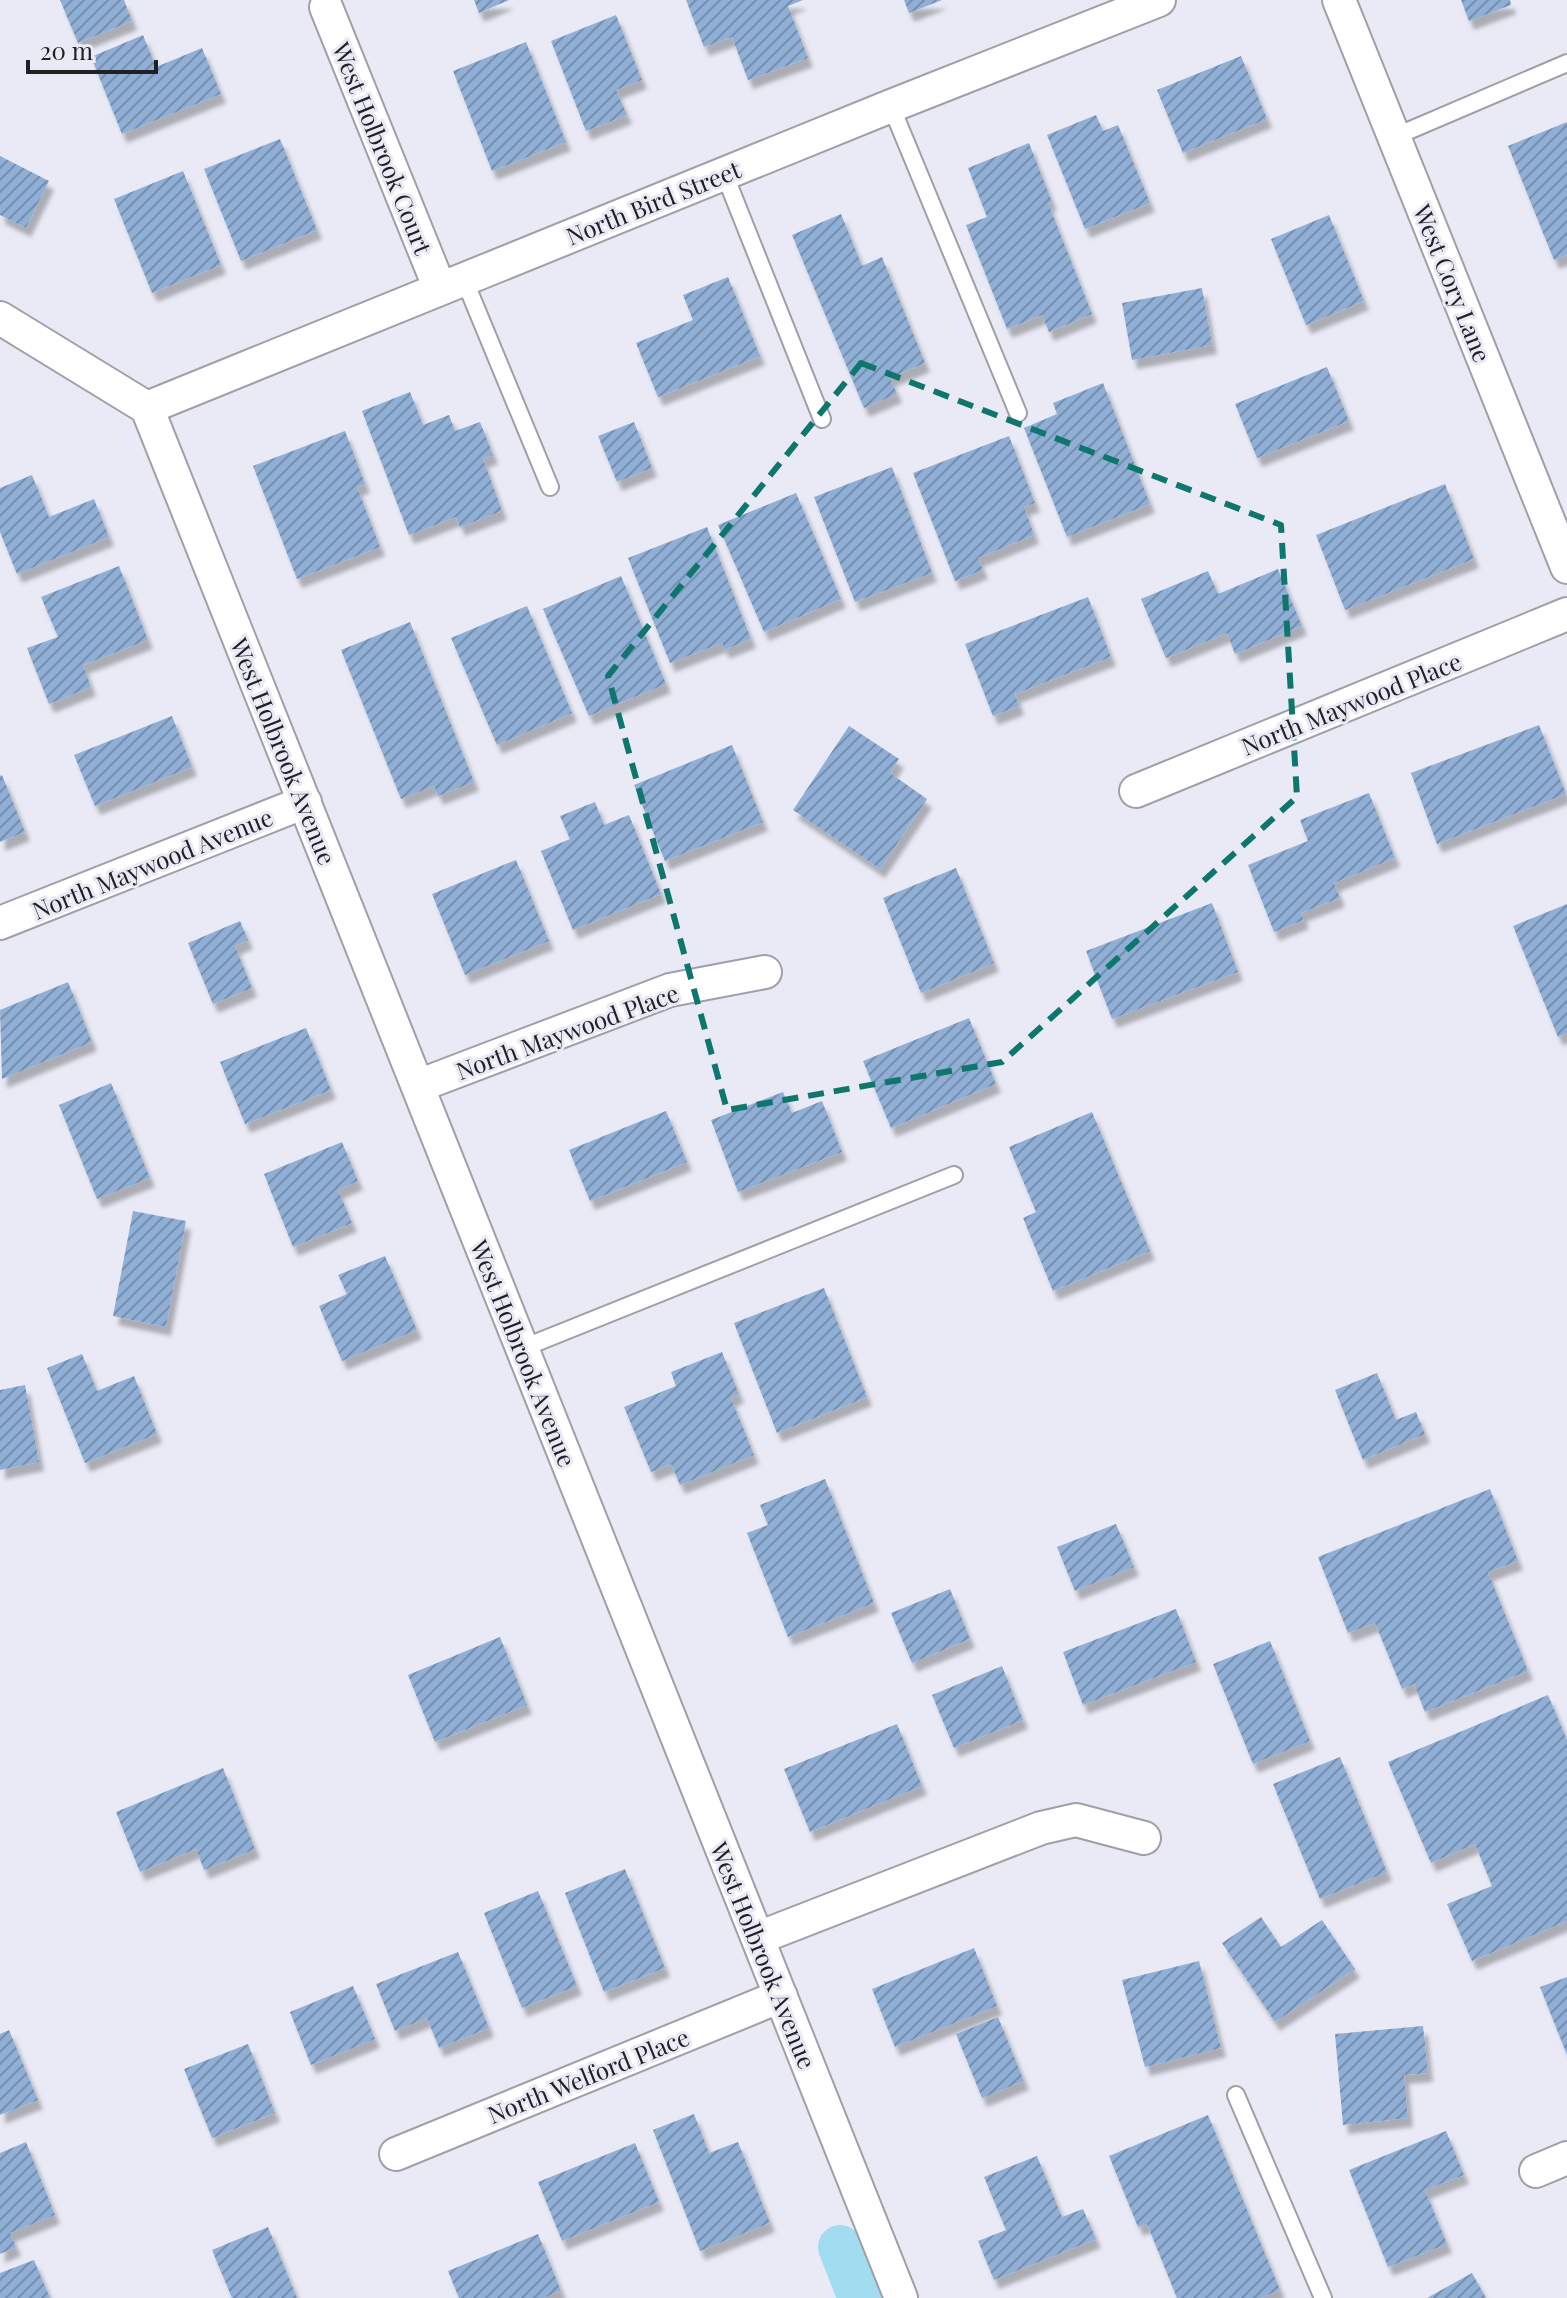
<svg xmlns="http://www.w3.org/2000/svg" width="1567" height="2298" viewBox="0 0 1567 2298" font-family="'Playfair Display',serif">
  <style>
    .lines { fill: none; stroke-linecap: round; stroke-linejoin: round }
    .canal { stroke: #a1dcf1; stroke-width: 44 }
    .building { fill: url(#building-hatch); filter: url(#shadow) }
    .service-casing { stroke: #9f9faa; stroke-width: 20 }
    .minor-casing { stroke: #9f9faa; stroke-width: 36 }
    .service { stroke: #fff; stroke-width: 16 }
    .minor { stroke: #fff; stroke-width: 32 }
    .marked { fill: none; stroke: #0f766e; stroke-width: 6; stroke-dasharray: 16 10; stroke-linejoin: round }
    .labels { text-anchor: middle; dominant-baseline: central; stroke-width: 6; stroke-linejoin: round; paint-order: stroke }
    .street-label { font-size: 24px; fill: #212125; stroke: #eaeaf6 }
  </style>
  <defs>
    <pattern id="building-hatch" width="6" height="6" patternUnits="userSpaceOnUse" patternTransform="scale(2)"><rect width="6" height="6" fill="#8fafd6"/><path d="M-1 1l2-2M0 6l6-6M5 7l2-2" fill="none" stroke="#748ead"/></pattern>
    <filter id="shadow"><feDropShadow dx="5" dy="9" stdDeviation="2" flood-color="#0004"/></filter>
  </defs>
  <rect width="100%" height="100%" fill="#eaeaf6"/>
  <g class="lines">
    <path class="canal" d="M 840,2247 L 860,2298"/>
  </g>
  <path class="building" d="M 60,0 L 124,0 L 132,21 L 78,43 Z
    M 474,0 L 509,0 L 479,13 Z
    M 686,0 L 803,0 L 788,6 L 808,58 L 748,80 L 732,37 L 704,47 Z
    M 904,0 L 942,0 L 909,13 Z
    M 1461,0 L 1510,0 L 1511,5 L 1469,21 Z
    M 616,15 L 642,80 L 616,90 L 627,115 L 586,131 L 551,41 Z
    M 143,35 L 156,67 L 202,48 L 221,94 L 122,134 L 91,57 Z
    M 526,42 L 566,142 L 492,171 L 453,71 Z
    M 1241,56 L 1267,119 L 1183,153 L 1157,90 Z
    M 1096,115 L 1103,131 L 1118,125 L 1150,203 L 1085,229 L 1047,135 Z
    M 1567,122 L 1567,255 L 1554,260 L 1508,146 Z
    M 280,139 L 317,230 L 241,261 L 204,169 Z
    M 1029,143 L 1052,202 L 1048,203 L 1092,314 L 1049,332 L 1042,315 L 1007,329 L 966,225 L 987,217 L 968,168 Z
    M 0,156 L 49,181 L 26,228 L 0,215 Z
    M 183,171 L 221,265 L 152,293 L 114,199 Z
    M 841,214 L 862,266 L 882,257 L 925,363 L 890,378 L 897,394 L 864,408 L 792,235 Z
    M 1329,215 L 1364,301 L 1306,325 L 1271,239 Z
    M 728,277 L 760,356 L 658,397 L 636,343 L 693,320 L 683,295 Z
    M 1202,288 L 1212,345 L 1132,360 L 1122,303 Z
    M 1327,367 L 1349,421 L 1257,458 L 1235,404 Z
    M 1103,383 L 1150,504 L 1067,537 L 1024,428 L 1057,414 L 1053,403 Z
    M 410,392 L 423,425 L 449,415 L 455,431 L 480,422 L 493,455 L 483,459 L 502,511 L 460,527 L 456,517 L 409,535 L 362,411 Z
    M 634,422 L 652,468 L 617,482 L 598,436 Z
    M 345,431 L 365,484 L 357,487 L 380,547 L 297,579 L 253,466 Z
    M 1009,436 L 1035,503 L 1024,507 L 1034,535 L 978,558 L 983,570 L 955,581 L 913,473 Z
    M 892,467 L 932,573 L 855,602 L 814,497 Z
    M 32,475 L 49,517 L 94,499 L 109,537 L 17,574 L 0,532 L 0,488 Z
    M 1445,484 L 1474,559 L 1345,610 L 1316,535 Z
    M 796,493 L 841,599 L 764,632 L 718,525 Z
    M 707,527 L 751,639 L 724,650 L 722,643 L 670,663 L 628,558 Z
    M 119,566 L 148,640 L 83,665 L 91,687 L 49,704 L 27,648 L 58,637 L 41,597 Z
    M 1278,569 L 1302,626 L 1235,654 L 1227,633 L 1166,658 L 1141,599 L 1208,571 L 1218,594 Z
    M 621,576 L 666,684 L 589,716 L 543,609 Z
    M 1088,597 L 1111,657 L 1015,694 L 1019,706 L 993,716 L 965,644 Z
    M 527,606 L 572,713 L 497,745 L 451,638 Z
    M 410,622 L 474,782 L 438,796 L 434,786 L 401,799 L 341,650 Z
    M 172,716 L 192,767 L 95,806 L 74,755 Z
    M 1539,725 L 1566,794 L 1437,844 L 1411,773 Z
    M 849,726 L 899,759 L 890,773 L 927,799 L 880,869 L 793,810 Z
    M 732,745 L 763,822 L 665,861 L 634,785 Z
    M 2,775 L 25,832 L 0,842 L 0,776 Z
    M 1369,793 L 1395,858 L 1334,883 L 1340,898 L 1301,913 L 1304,920 L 1274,932 L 1248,865 L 1308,841 L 1300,820 Z
    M 595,802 L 604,825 L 629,815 L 661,894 L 573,930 L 541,851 L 570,839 L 560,816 Z
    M 516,860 L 549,941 L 465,975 L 432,894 Z
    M 956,868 L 994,963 L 921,993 L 883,898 Z
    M 1212,903 L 1238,972 L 1112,1019 L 1086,951 Z
    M 1567,904 L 1567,1033 L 1558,1037 L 1513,926 Z
    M 240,921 L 248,940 L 235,946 L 252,988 L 213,1004 L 188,943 Z
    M 68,982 L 92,1042 L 2,1079 L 0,1010 Z
    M 969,1018 L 996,1084 L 891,1128 L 863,1061 Z
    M 306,1028 L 331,1090 L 245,1124 L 220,1062 Z
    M 111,1083 L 150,1178 L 97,1199 L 59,1105 Z
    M 783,1092 L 792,1113 L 822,1101 L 842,1152 L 738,1192 L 711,1120 Z
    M 666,1111 L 687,1162 L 590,1201 L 569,1150 Z
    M 1092,1112 L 1150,1251 L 1053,1291 L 1023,1218 L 1036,1212 L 1009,1147 Z
    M 342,1142 L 358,1181 L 338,1190 L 352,1223 L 293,1247 L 264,1174 Z
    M 133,1211 L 186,1221 L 166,1327 L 113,1316 Z
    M 385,1256 L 417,1330 L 342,1361 L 319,1306 L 347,1294 L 338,1275 Z
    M 824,1288 L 867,1397 L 777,1433 L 734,1323 Z
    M 722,1352 L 739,1394 L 731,1398 L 754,1455 L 680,1485 L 671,1464 L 651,1472 L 624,1407 L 676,1386 L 671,1372 Z
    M 82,1354 L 97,1391 L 134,1376 L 157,1434 L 85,1463 L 47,1368 Z
    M 1377,1373 L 1396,1420 L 1416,1412 L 1425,1434 L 1363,1460 L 1335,1390 Z
    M 25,1385 L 39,1462 L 0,1470 L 0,1390 Z
    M 825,1479 L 874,1603 L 788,1637 L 747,1533 L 768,1525 L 760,1505 Z
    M 1490,1489 L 1518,1561 L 1488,1572 L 1528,1671 L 1425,1712 L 1414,1684 L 1402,1689 L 1375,1623 L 1348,1633 L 1318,1557 Z
    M 1116,1524 L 1134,1567 L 1075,1591 L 1057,1547 Z
    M 950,1589 L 970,1639 L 912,1663 L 891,1613 Z
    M 1176,1609 L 1196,1662 L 1083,1705 L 1063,1652 Z
    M 500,1637 L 527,1705 L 435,1742 L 408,1675 Z
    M 1270,1641 L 1310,1741 L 1253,1764 L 1213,1664 Z
    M 1002,1666 L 1023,1720 L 954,1748 L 932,1695 Z
    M 1548,1695 L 1567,1740 L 1567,1921 L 1472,1961 L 1447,1904 L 1492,1886 L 1475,1844 L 1431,1863 L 1388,1762 Z
    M 897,1724 L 922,1786 L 810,1832 L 784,1769 Z
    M 1340,1757 L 1387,1872 L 1320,1899 L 1273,1784 Z
    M 223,1768 L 255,1849 L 204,1870 L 196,1849 L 140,1872 L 116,1812 Z
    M 625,1869 L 665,1968 L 604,1992 L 565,1893 Z
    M 538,1891 L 577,1986 L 522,2008 L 484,1913 Z
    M 1261,1917 L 1281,1947 L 1322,1920 L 1355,1969 L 1275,2022 L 1222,1943 Z
    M 974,1948 L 997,2006 L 895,2047 L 872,1989 Z
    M 458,1952 L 489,2028 L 439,2048 L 427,2018 L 395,2031 L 376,1984 Z
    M 1199,1961 L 1221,2048 L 1145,2067 L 1122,1980 Z
    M 1567,1977 L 1567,2055 L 1540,1987 Z
    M 353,1986 L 375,2039 L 311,2065 L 290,2012 Z
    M 998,2017 L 1024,2081 L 982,2098 L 956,2034 Z
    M 1423,2026 L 1428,2073 L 1404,2075 L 1408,2118 L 1343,2125 L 1335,2034 Z
    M 9,2030 L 38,2100 L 0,2115 L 0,2034 Z
    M 248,2044 L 275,2113 L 212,2138 L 184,2069 Z
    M 694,2114 L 709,2153 L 738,2142 L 770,2223 L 700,2251 L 653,2130 Z
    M 1208,2115 L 1280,2290 L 1260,2298 L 1177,2298 L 1147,2224 L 1138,2227 L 1109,2156 Z
    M 1446,2131 L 1464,2175 L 1425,2190 L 1447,2244 L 1388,2267 L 1349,2170 Z
    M 26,2142 L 55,2215 L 10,2233 L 16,2247 L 0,2254 L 0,2153 Z
    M 635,2143 L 659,2202 L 562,2241 L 538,2182 Z
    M 1037,2156 L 1062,2217 L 1083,2209 L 1096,2239 L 994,2280 L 978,2241 L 1006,2230 L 984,2177 Z
    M 268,2227 L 297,2298 L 232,2298 L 212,2250 Z
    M 538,2234 L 561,2291 L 543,2298 L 459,2298 L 448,2271 Z
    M 34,2260 L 50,2298 L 0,2298 L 0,2273 Z
    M 1472,2273 L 1486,2298 L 1427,2298 Z"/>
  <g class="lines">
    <defs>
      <path id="service" d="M 891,106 L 1018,413
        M 1394,137 L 1567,63
        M 724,173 L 822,419
        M 464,279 L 550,487
        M 523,1348 L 954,1175
        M 1236,2095 L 1323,2298"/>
      <path id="minor" d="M 1339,0 L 1567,567
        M 326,7 L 440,289
        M 0,318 L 147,408
        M 147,408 L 901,2298
        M 147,408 L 891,106 L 1159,0
        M 1136,791 L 1567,614
        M 0,923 L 305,802
        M 418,1086 L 670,990 L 765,972
        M 758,1938 L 1041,1828 L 1076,1820 L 1144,1838
        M 396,2154 L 781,1996
        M 1536,2171 L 1567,2158"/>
    </defs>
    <use href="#service" class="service-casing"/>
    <use href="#minor" class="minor-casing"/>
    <use href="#service" class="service"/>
    <use href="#minor" class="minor"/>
  </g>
  <path class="marked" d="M 861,363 L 1281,525 L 1297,797 L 1002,1062 L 727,1110 L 608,676 Z"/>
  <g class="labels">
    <g class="street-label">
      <text transform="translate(383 148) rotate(68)">West Holbrook Court</text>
      <text transform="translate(653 202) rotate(-22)">North Bird Street</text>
      <text transform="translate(1453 283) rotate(68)">West Cory Lane</text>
      <text transform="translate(1351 703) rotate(-22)">North Maywood Place</text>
      <text transform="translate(284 751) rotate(68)">West Holbrook Avenue</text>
      <text transform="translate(152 863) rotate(-22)">North Maywood Avenue</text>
      <text transform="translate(567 1031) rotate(-20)">North Maywood Place</text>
      <text transform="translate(524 1353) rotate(68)">West Holbrook Avenue</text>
      <text transform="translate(764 1955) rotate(68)">West Holbrook Avenue</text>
      <text transform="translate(588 2075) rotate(-22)">North Welford Place</text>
    </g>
  </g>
  <path d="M28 60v12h128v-12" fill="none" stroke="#212125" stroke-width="4"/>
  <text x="40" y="60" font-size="24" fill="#212125" stroke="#eaeaf6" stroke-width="6" paint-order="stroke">20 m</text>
</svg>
